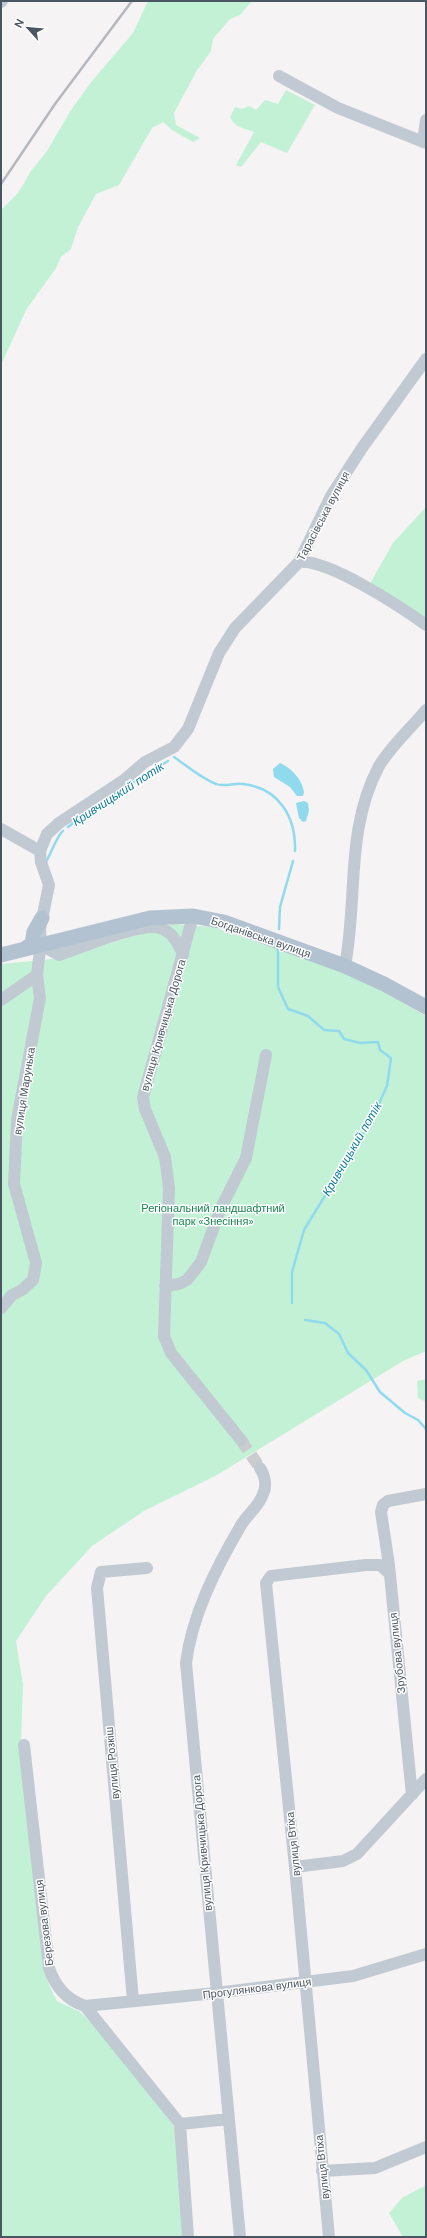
<svg xmlns="http://www.w3.org/2000/svg" width="427" height="2238" viewBox="0 0 427 2238" font-family="'DM Sans',sans-serif">
  <style>
    .green { fill: #c3f1d5 }
    .water { fill: #90daee }
    .lines { fill: none; stroke-linecap: round; stroke-linejoin: round }
    .stream { stroke: #90daee; stroke-width: 2.5 }
    .minor-tunnel { stroke: #caccce; stroke-width: 12; stroke-dasharray: 12 6; stroke-linecap: butt }
    .minor { stroke: #c1cad2; stroke-width: 12 }
    .major { stroke: #b3c2d1; stroke-width: 15 }
    .rail { stroke: #b5b8bd; stroke-width: 2.5 }
    .labels { text-anchor: middle; dominant-baseline: central; stroke-width: 3; stroke-linejoin: round; paint-order: stroke }
    .street-label { font-size: 11px; fill: #4a5661; stroke: #fff }
    .park-label { font-size: 11px; fill: #17864f; stroke: #fff }
    .water-label { font-size: 12px; font-style: italic; fill: #0c7c9b; stroke: #fff }
  </style>
  <rect width="100%" height="100%" fill="#f5f3f3"/>
  <path class="green" d="M 148,1 L 252,1 L 240,15 L 230,19 L 213,39 L 211,51 L 196,72 L 174,113 L 176,125 L 200,138 L 193,142 L 172,130 L 163,122 L 152,128 L 119,185 L 96,194 L 78,227 L 71,249 L 61,257 L 56,268 L 26,310 L 1,365 L 1,210 L 18,193 L 31,171 L 47,151 L 71,110 L 92,81 L 133,33 Z
    M 286,90 L 315,105 L 287,153 L 261,142 L 241,167 L 236,165 L 254,132 C 244,128 235,128 230,117 L 235,107 L 242,109 L 249,106 L 256,110 L 265,100 L 278,104 Z
    M 426,507 L 426,623 L 368,587 L 393,543 Z
    M 173,924 L 213,927 L 355,976 L 426,1016 L 426,1351 L 403,1361 L 217,1475 L 144,1511 L 92,1546 L 46,1596 L 16,1641 L 23,1685 L 21,1743 L 43,1965 L 49,1985 L 57,2001 L 80,2012 L 97,2028 L 175,2128 L 184,2237 L 1,2237 L 1,964 L 62,958 Z
    M 426,1379 L 426,1402 L 418,1398 L 417,1381 Z
    M 426,2185 L 426,2237 L 403,2237 L 389,2213 L 402,2198 Z"/>
  <path class="water" d="M 280,763 C 292,768 302,780 304,792 L 303,796 L 297,796 L 290,787 L 274,777 L 273,769 Z
    M 304,801 L 308,803 L 309,811 L 306,821 L 303,822 L 299,818 L 296,803 Z"/>
  <g class="lines">
    <path class="stream" d="M 174,757 C 187,766 201,778 216,784 C 222,787 235,783 243,784 C 279,788 296,817 295,851
      M 68,827 L 92,808 L 168,761
      M 46,862 C 50,855 58,834 63,831
      M 279,929 L 280,907 L 293,861
      M 278,947 L 278,987 L 288,1009 L 308,1016 L 324,1030 L 339,1031 L 344,1039 L 360,1043 L 378,1042 L 380,1050 L 391,1058 L 387,1086 L 372,1119 L 304,1230 L 292,1272 L 292,1303
      M 305,1320 L 325,1323 L 339,1334 L 348,1353 L 366,1370 L 380,1392 L 405,1413 L 418,1420 L 426,1429"/>
    <path class="minor-tunnel" d="M 241,1440 L 260,1468"/>
    <path class="minor" d="M 1,2 L 2,1
      M 279,76 L 338,108 L 426,143
      M 423,142 L 426,120
      M 299,562 C 328,559 401,607 426,625
      M 1,829 L 40,851
      M 193,916 L 143,1097 L 145,1109 L 165,1157 L 169,1188 L 164,1336 L 171,1353 L 241,1440
      M 41,945 L 59,955 C 80,948 141,922 160,928 C 173,932 179,944 183,955
      M 345,966 C 358,899 345,830 379,766 C 391,746 411,728 426,710
      M 1,1000 L 37,975 L 41,942 L 40,929 L 49,885 L 41,862 L 40,851 L 47,834 L 59,823 L 124,780 L 145,762 L 174,747 L 188,729 L 219,653 L 235,628 L 299,562 L 331,496 L 362,448 L 426,359
      M 165,1286 L 179,1284 L 187,1280 L 201,1262 L 220,1210 L 246,1158 L 266,1055
      M 1,1308 L 12,1295 L 22,1290 L 33,1280 L 36,1263 L 14,1184 L 17,1120 L 40,998 L 37,975
      M 24,1745 L 49,1968 C 55,1986 67,2000 85,2006 L 180,2124 L 188,2237
      M 412,1795 L 389,1565 L 381,1512 L 383,1505 L 388,1501 L 426,1494
      M 295,1867 L 343,1861 L 357,1854 L 426,1779
      M 133,2001 L 97,1588 L 101,1572 L 147,1568
      M 85,2006 L 216,1993 L 353,1976 L 426,1954
      M 180,2124 L 229,2119
      M 322,2171 L 375,2168 L 426,2147
      M 240,2237 L 186,1663 C 192,1615 216,1568 240,1527 C 246,1515 259,1507 263,1494 C 267,1486 265,1476 260,1468
      M 329,2237 L 295,1867 L 266,1583 L 271,1576 L 366,1565 L 380,1565 L 389,1573"/>
    <path class="major" d="M 24,949 L 32,944 L 34,932 L 42,918
      M 1,955 L 150,918 L 193,916 L 224,922 L 345,966 L 384,984 L 426,1007"/>
    <path class="rail" d="M 1,184 L 55,104 L 132,1"/>
  </g>
  <g class="labels">
    <g class="street-label">
      <text transform="translate(323 516) rotate(-62)">Тарасівська вулиця</text>
      <text transform="translate(261 937) rotate(19)">Богданівська вулиця</text>
      <text transform="translate(163 1025) rotate(-74)">вулиця Кривчицька Дорога</text>
      <text transform="translate(24 1091) rotate(-81)">вулиця Марунька</text>
      <text transform="translate(397 1653) rotate(-96)">Зрубова вулиця</text>
      <text transform="translate(112 1763) rotate(-95)">вулиця Розкіш</text>
      <text transform="translate(202 1843) rotate(-95)">вулиця Кривчицька Дорога</text>
      <text transform="translate(293 1844) rotate(-96)">вулиця Втіха</text>
      <text transform="translate(44 1923) rotate(-97)">Березова вулиця</text>
      <text transform="translate(257 1988) rotate(-7)">Прогулянкова вулиця</text>
      <text transform="translate(322 2167) rotate(-96)">вулиця Втіха</text>
    </g>
    <g class="park-label">
      <text x="213" y="1208">Регіональний ландшафтний<tspan x="213" dy="13">парк «Знесіння»</tspan></text>
    </g>
    <g class="water-label">
      <text transform="translate(118 794) rotate(-33)">Кривчицький потік</text>
      <text transform="translate(352 1149) rotate(-60)">Кривчицький потік</text>
    </g>
  </g>
  <rect width="427" height="2238" fill="none" stroke="#4a5661" stroke-width="4"/>
  <g transform="translate(28 28) rotate(297)" stroke="#ffffff" stroke-width="3" paint-order="stroke">
  <path d="M0-3L7 15L0 10L-7 15Z" fill="#4a5661"/>
  <text y="-6" font-size="11" font-weight="bold" text-anchor="middle" fill="#4a5661">N</text>
  </g>
</svg>
